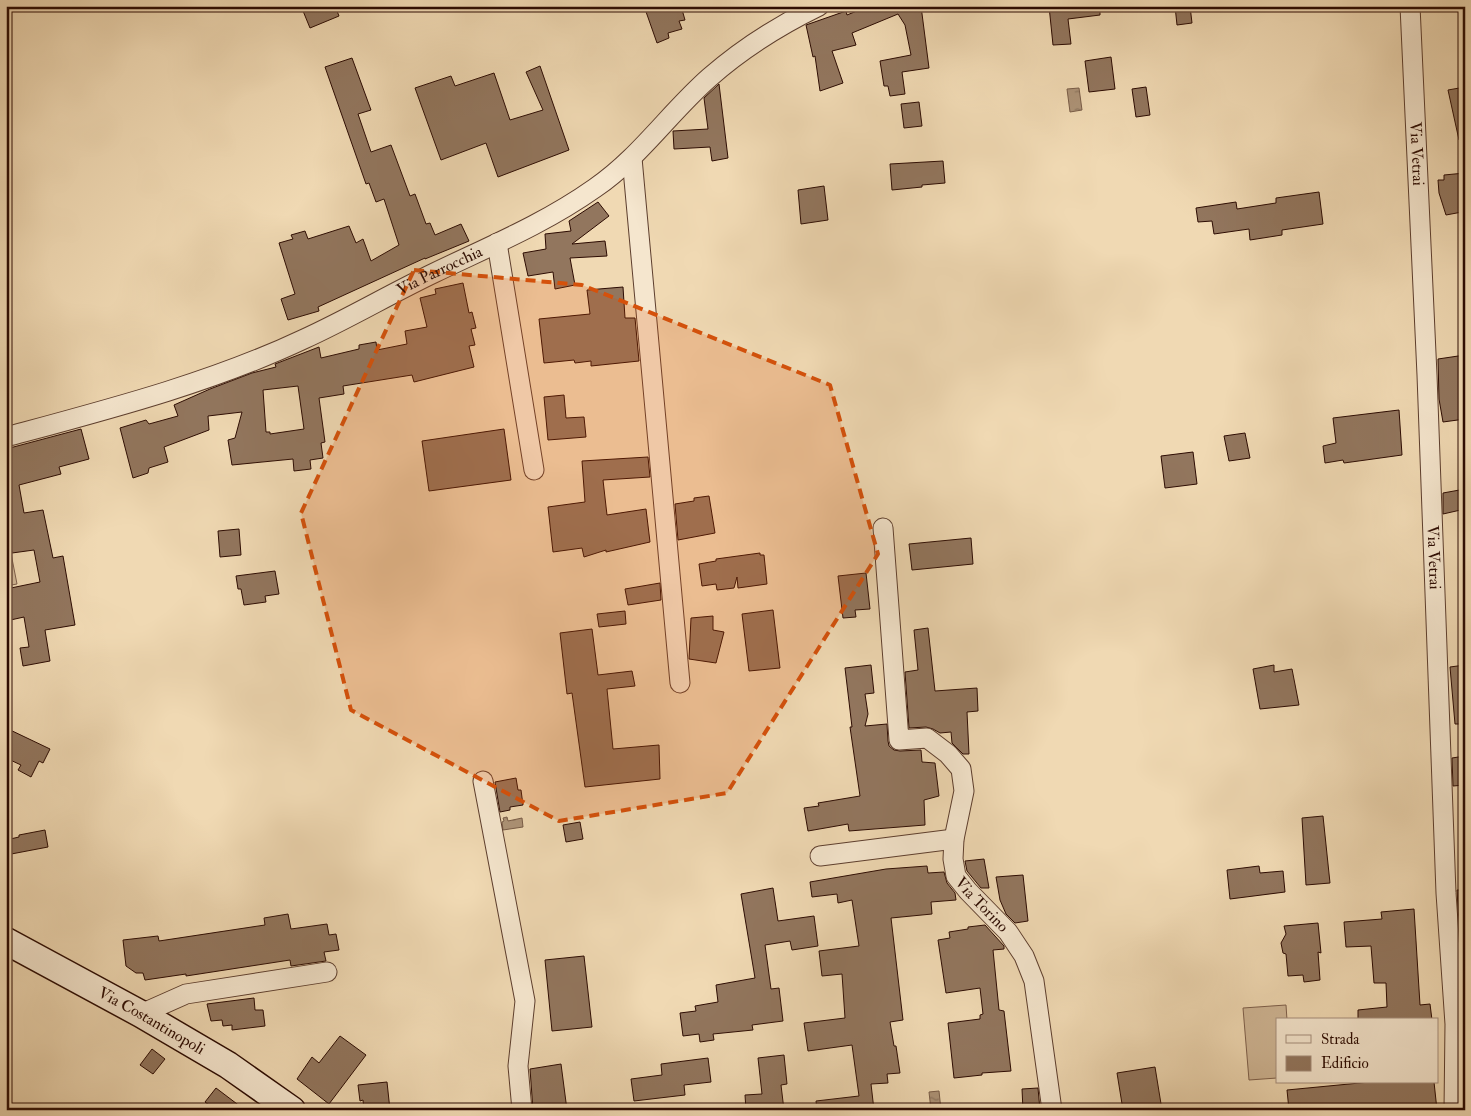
<svg xmlns="http://www.w3.org/2000/svg" width="1471" height="1116" viewBox="0 0 1471 1116" font-family="'IM FELL Double Pica',serif">
  <style>
    .green { fill: #cfb695; stroke: #7e604c }
    .water { fill: url(#water-ripples); stroke: #795d48 }
    .building { fill: #92765e; stroke: #2c0b02; fill-rule: evenodd }
    .lines { fill: none; stroke-linecap: round; stroke-linejoin: round }
    .street-casing { stroke: #5d3e2e; stroke-width: 21 }
    .secondary-casing { stroke: #2c0b02; stroke-width: 29 }
    .street { stroke: #f5e6ce; stroke-width: 19 }
    .secondary { stroke: #f5e6ce; stroke-width: 26 }
    .marked { fill: #d5510b; fill-opacity: 0.2; stroke: #d5510b; stroke-width: 4; stroke-dasharray: 10 6; stroke-linejoin: round }
    .labels { text-anchor: middle; dominant-baseline: central; stroke-width: 4.5; stroke-linejoin: round; paint-order: stroke }
    .street-label { font-size: 16px; fill: #2c0b02; stroke: #f5e6ce }
  </style>
  <defs>
    <pattern id="water-ripples" width="26" height="14" patternUnits="userSpaceOnUse" patternTransform="scale(1.25)"><rect width="26" height="14" fill="#ad9377"/><path d="M2 4q2-2 4 0t4 0M15 11q2-2 4 0t4 0" fill="none" stroke="#8d765f"/></pattern>
  </defs>
  <rect width="100%" height="100%" fill="#f0d9b3"/>
  <filter id="stains"><feTurbulence type="fractalNoise" baseFrequency=".004" numOctaves="4"/><feColorMatrix values="0 0 0 0 .2 0 0 0 0 .09 0 0 0 0 .02 0 0 0 .5 -.17"/></filter>
  <radialGradient id="worn" r=".72"><stop offset=".6" stop-color="#630" stop-opacity="0"/><stop offset="1" stop-color="#630" stop-opacity=".3"/></radialGradient>
  <path class="green" d="M 6,528 L 17,584 L 6,586 Z
    M 1286,1005 L 1287,1020 L 1277,1020 L 1277,1078 L 1249,1080 L 1243,1008 Z"/>
  <path class="water" d="M 1079,88 L 1082,110 L 1070,112 L 1067,89 Z
    M 507,817 L 508,821 L 522,818 L 523,827 L 503,830 L 502,822 L 504,821 L 503,818 Z
    M 939,1091 L 941,1110 L 931,1110 L 929,1092 Z"/>
  <path class="building" d="M 301,6 L 335,6 L 339,16 L 310,28 Z
    M 644,6 L 681,6 L 685,20 L 679,21 L 682,29 L 668,33 L 669,38 L 657,43 Z
    M 869,6 L 921,6 L 929,68 L 902,72 L 905,94 L 890,96 L 888,86 L 884,86 L 880,61 L 911,55 L 905,25 L 898,14 L 852,33 L 856,45 L 832,51 L 843,83 L 820,91 L 815,56 L 813,57 L 806,25 L 846,11 L 847,15 Z
    M 1049,6 L 1100,6 L 1100,15 L 1068,19 L 1071,44 L 1053,45 Z
    M 1175,6 L 1190,6 L 1192,23 L 1177,25 Z
    M 1111,57 L 1115,89 L 1089,92 L 1085,61 Z
    M 352,58 L 371,110 L 358,114 L 371,152 L 391,145 L 410,196 L 415,194 L 426,224 L 430,223 L 435,235 L 461,224 L 469,241 L 425,259 L 425,258 L 318,307 L 319,311 L 288,320 L 281,299 L 295,294 L 279,243 L 293,239 L 291,235 L 305,231 L 308,239 L 349,226 L 356,243 L 363,239 L 371,261 L 399,245 L 384,199 L 376,202 L 369,183 L 366,184 L 325,67 Z
    M 540,66 L 569,150 L 498,177 L 486,143 L 441,160 L 415,88 L 451,76 L 455,86 L 494,73 L 510,120 L 543,110 L 526,72 Z
    M 719,84 L 728,158 L 712,161 L 710,147 L 674,149 L 673,131 L 708,129 L 704,98 Z
    M 1146,87 L 1150,115 L 1136,117 L 1132,89 Z
    M 1465,87 L 1465,139 L 1459,140 L 1448,90 Z
    M 919,102 L 922,126 L 904,128 L 901,104 Z
    M 943,161 L 945,183 L 922,185 L 922,187 L 892,190 L 890,164 Z
    M 1465,173 L 1465,203 L 1462,204 L 1462,212 L 1446,215 L 1439,193 L 1438,180 L 1444,180 L 1444,175 Z
    M 824,186 L 828,220 L 801,224 L 798,190 Z
    M 1319,192 L 1323,224 L 1282,230 L 1282,235 L 1250,240 L 1249,229 L 1214,234 L 1212,221 L 1198,222 L 1196,208 L 1236,202 L 1237,209 L 1276,203 L 1276,198 Z
    M 598,202 L 609,216 L 572,244 L 605,241 L 607,256 L 570,258 L 575,285 L 555,289 L 553,272 L 528,276 L 523,253 L 546,249 L 545,234 L 571,231 L 569,221 Z
    M 463,283 L 469,313 L 472,312 L 476,328 L 471,329 L 475,345 L 469,346 L 474,367 L 414,382 L 412,375 L 343,386 L 344,394 L 319,398 L 325,442 L 321,443 L 323,458 L 310,460 L 311,469 L 294,471 L 293,459 L 232,465 L 228,440 L 235,438 L 242,412 L 208,416 L 209,430 L 164,447 L 168,462 L 149,468 L 148,473 L 133,478 L 120,428 L 146,420 L 149,424 L 178,416 L 174,405 L 210,389 L 252,373 L 276,367 L 275,364 L 319,347 L 321,358 L 359,349 L 359,345 L 376,342 L 377,350 L 407,344 L 405,331 L 427,327 L 420,298 L 436,294 L 435,289 ZM 298,386 L 304,429 L 270,434 L 270,432 L 266,432 L 263,390 Z
    M 623,287 L 625,318 L 635,318 L 639,361 L 591,366 L 591,361 L 575,363 L 574,360 L 544,363 L 539,319 L 590,314 L 587,290 Z
    M 1465,355 L 1465,419 L 1443,422 L 1439,399 L 1438,359 Z
    M 564,395 L 566,418 L 584,417 L 586,437 L 548,440 L 544,397 Z
    M 1399,410 L 1402,455 L 1344,463 L 1343,460 L 1325,463 L 1323,446 L 1336,443 L 1333,418 Z
    M 81,429 L 89,459 L 59,467 L 61,474 L 19,485 L 24,513 L 43,510 L 53,558 L 63,556 L 75,625 L 45,630 L 50,661 L 23,666 L 20,648 L 29,647 L 24,617 L 6,621 L 6,589 L 40,582 L 34,550 L 12,553 L 6,518 L 6,449 Z
    M 504,429 L 511,480 L 429,491 L 422,441 Z
    M 1245,433 L 1250,458 L 1229,461 L 1224,436 Z
    M 1193,452 L 1197,484 L 1165,488 L 1161,456 Z
    M 648,457 L 650,477 L 603,480 L 607,515 L 646,509 L 650,542 L 606,552 L 606,550 L 584,557 L 582,548 L 553,552 L 548,507 L 585,502 L 582,461 Z
    M 1465,489 L 1465,509 L 1443,514 L 1443,493 Z
    M 709,496 L 715,533 L 678,540 L 675,504 L 694,501 L 694,498 Z
    M 239,529 L 241,555 L 220,557 L 218,531 Z
    M 971,538 L 973,564 L 912,570 L 909,544 Z
    M 760,553 L 760,555 L 764,555 L 767,584 L 738,588 L 737,577 L 734,588 L 717,590 L 716,584 L 702,586 L 699,564 L 716,561 L 716,559 Z
    M 275,571 L 279,594 L 265,596 L 266,602 L 244,605 L 241,589 L 238,589 L 236,576 Z
    M 866,573 L 870,609 L 855,610 L 856,617 L 843,618 L 838,576 Z
    M 660,583 L 661,600 L 628,605 L 625,589 Z
    M 773,610 L 780,668 L 749,671 L 742,614 Z
    M 625,611 L 626,624 L 599,627 L 597,614 Z
    M 713,616 L 713,630 L 724,632 L 716,663 L 689,659 L 691,618 Z
    M 928,628 L 935,691 L 977,688 L 978,711 L 967,712 L 969,754 L 963,754 L 952,743 L 951,732 L 940,733 L 933,729 L 926,727 L 909,728 L 905,672 L 918,670 L 914,630 Z
    M 592,629 L 598,675 L 632,671 L 635,686 L 607,689 L 613,749 L 659,745 L 660,779 L 585,787 L 572,693 L 567,694 L 560,633 Z
    M 871,665 L 874,693 L 865,694 L 868,714 L 865,726 L 887,724 L 888,741 L 889,746 L 894,750 L 900,751 L 921,750 L 922,762 L 935,763 L 939,796 L 924,800 L 925,825 L 849,831 L 848,824 L 808,831 L 804,808 L 819,806 L 818,803 L 860,796 L 850,727 L 852,727 L 845,668 Z
    M 1274,665 L 1274,672 L 1292,669 L 1299,705 L 1260,709 L 1253,669 Z
    M 1465,665 L 1465,724 L 1455,724 L 1450,667 Z
    M 6,728 L 50,749 L 43,763 L 39,761 L 31,777 L 18,770 L 21,765 L 6,758 Z
    M 1465,756 L 1465,785 L 1453,786 L 1452,758 Z
    M 516,778 L 518,790 L 521,790 L 523,805 L 510,807 L 510,810 L 500,812 L 495,782 Z
    M 1323,816 L 1330,883 L 1306,885 L 1302,818 Z
    M 580,822 L 583,839 L 566,842 L 563,825 Z
    M 45,830 L 48,847 L 6,855 L 6,840 L 19,837 L 19,835 Z
    M 984,859 L 989,888 L 981,888 L 967,871 L 965,861 Z
    M 927,866 L 928,873 L 944,872 L 947,883 L 955,893 L 956,900 L 931,902 L 932,914 L 891,918 L 903,1020 L 890,1022 L 894,1046 L 896,1046 L 900,1073 L 887,1074 L 888,1083 L 871,1084 L 874,1110 L 817,1110 L 816,1101 L 859,1096 L 852,1045 L 808,1051 L 804,1023 L 845,1018 L 842,974 L 822,976 L 819,951 L 859,946 L 852,900 L 838,903 L 837,894 L 812,897 L 810,882 L 886,869 Z
    M 1259,866 L 1260,873 L 1283,871 L 1285,892 L 1230,899 L 1227,870 Z
    M 1023,875 L 1028,921 L 1015,923 L 1006,914 L 1000,900 L 996,877 Z
    M 773,888 L 778,921 L 814,916 L 818,946 L 792,950 L 790,941 L 765,945 L 771,989 L 779,988 L 783,1021 L 752,1025 L 753,1030 L 713,1034 L 714,1040 L 700,1042 L 699,1034 L 683,1036 L 680,1013 L 696,1011 L 695,1006 L 718,1002 L 716,985 L 755,978 L 741,894 Z
    M 1457,890 L 1465,890 L 1465,938 L 1460,939 Z
    M 1414,909 L 1420,1005 L 1430,1004 L 1432,1020 L 1358,1020 L 1358,1010 L 1387,1007 L 1386,983 L 1374,983 L 1371,946 L 1346,947 L 1344,922 L 1382,919 L 1381,912 Z
    M 288,914 L 291,929 L 327,924 L 329,935 L 336,934 L 339,950 L 324,952 L 326,961 L 291,966 L 290,960 L 186,976 L 186,974 L 145,980 L 143,973 L 136,973 L 126,966 L 123,940 L 158,936 L 159,941 L 265,925 L 264,918 Z
    M 1318,923 L 1321,953 L 1318,952 L 1320,980 L 1304,982 L 1303,975 L 1288,976 L 1286,954 L 1283,953 L 1281,943 L 1286,934 L 1284,926 Z
    M 985,925 L 1004,946 L 1004,949 L 993,950 L 999,1010 L 1004,1011 L 1011,1071 L 982,1073 L 982,1075 L 954,1078 L 948,1023 L 980,1019 L 980,1015 L 983,1014 L 980,988 L 946,993 L 938,940 L 950,938 L 949,932 L 968,929 L 968,927 Z
    M 584,956 L 592,1027 L 552,1031 L 545,960 Z
    M 254,998 L 255,1010 L 263,1010 L 265,1026 L 232,1030 L 232,1025 L 223,1026 L 222,1020 L 211,1021 L 207,1004 Z
    M 340,1036 L 366,1055 L 329,1104 L 297,1079 L 312,1057 L 319,1063 Z
    M 152,1049 L 165,1059 L 153,1074 L 140,1065 Z
    M 784,1055 L 787,1084 L 781,1085 L 784,1110 L 746,1110 L 745,1095 L 762,1094 L 758,1058 Z
    M 708,1058 L 711,1082 L 684,1085 L 685,1095 L 634,1101 L 631,1079 L 662,1075 L 661,1064 Z
    M 561,1064 L 567,1110 L 533,1110 L 530,1069 Z
    M 1155,1067 L 1162,1110 L 1123,1110 L 1117,1073 Z
    M 387,1082 L 390,1110 L 364,1110 L 363,1100 L 360,1101 L 358,1085 Z
    M 1370,1082 L 1434,1082 L 1437,1110 L 1289,1110 L 1287,1090 Z
    M 216,1088 L 245,1110 L 205,1110 L 209,1105 L 205,1102 Z
    M 1038,1088 L 1040,1110 L 1023,1110 L 1022,1089 Z"/>
  <g class="lines">
    <defs>
      <g id="street">
        <path id="s1" d="M 1410,6 L 1427,375 L 1446,893 L 1455,1024 L 1454,1110"/>
        <path d="M 632,158 L 680,683"/>
        <path d="M 497,243 L 534,470"/>
        <path id="s2" d="M 6,437 C 106,410 211,383 304,339 C 348,319 390,294 434,273 C 490,246 544,224 595,188 C 639,158 670,112 710,77 C 743,48 780,25 819,6"/>
        <path id="s3" d="M 883,528 L 899,740 L 927,738 L 948,754 L 961,769 L 964,791 L 954,839 L 953,859 L 956,876 L 968,891 L 1008,932 L 1024,956 L 1034,981 L 1052,1110"/>
        <path d="M 483,781 L 525,1001 L 518,1066 L 522,1110"/>
        <path d="M 820,856 L 954,839"/>
        <path d="M 141,1014 L 186,994 L 327,972"/>
      </g>
      <g id="secondary">
        <path id="s4" d="M 6,941 L 141,1014 L 228,1065 L 292,1110"/>
      </g>
    </defs>
    <use href="#street" class="street-casing"/>
    <use href="#secondary" class="secondary-casing"/>
    <use href="#street" class="street"/>
    <use href="#secondary" class="secondary"/>
  </g>
  <path class="marked" d="M 414,270 L 582,285 L 830,385 L 878,554 L 727,793 L 559,821 L 351,710 L 301,513 Z"/>
  <g class="labels">
    <g class="street-label">
      <text stroke="none"><textPath href="#s1" startOffset="148">Via Vetrai</textPath></text>
      <text stroke="none"><textPath href="#s2" startOffset="466">Via Parrocchia</textPath></text>
      <text stroke="none"><textPath href="#s1" startOffset="552">Via Vetrai</textPath></text>
      <text stroke="none"><textPath href="#s3" startOffset="434">Via Torino</textPath></text>
      <text stroke="none"><textPath href="#s4" startOffset="166">Via Costantinopoli</textPath></text>
    </g>
  </g>
  <rect width="1471" height="1116" fill="none" stroke="#f0d9b3" stroke-width="25"/>
  <rect x="8" y="8" width="1456" height="1101" fill="none" stroke="#2c0b02" stroke-width="2.5"/>
  <rect x="12" y="12" width="1446" height="1091" fill="none" stroke="#2c0b02"/>
  <rect x="1276" y="1018" width="162" height="65" fill="#f5e6ce" stroke="#a58e7c"/>
  <rect x="1286" y="1035" width="25" height="8" fill="#f5e6ce" stroke="#a58e7c"/>
  <text x="1321" y="1044" font-size="15" fill="#2c0b02">Strada</text>
  <rect x="1286" y="1056" width="25" height="15" fill="#92765e" stroke="#a58e7c"/>
  <text x="1321" y="1068" font-size="15" fill="#2c0b02">Edificio</text>
  <rect width="100%" height="100%" filter="url(#stains)"/>
  <rect width="100%" height="100%" fill="url(#worn)"/>
</svg>
